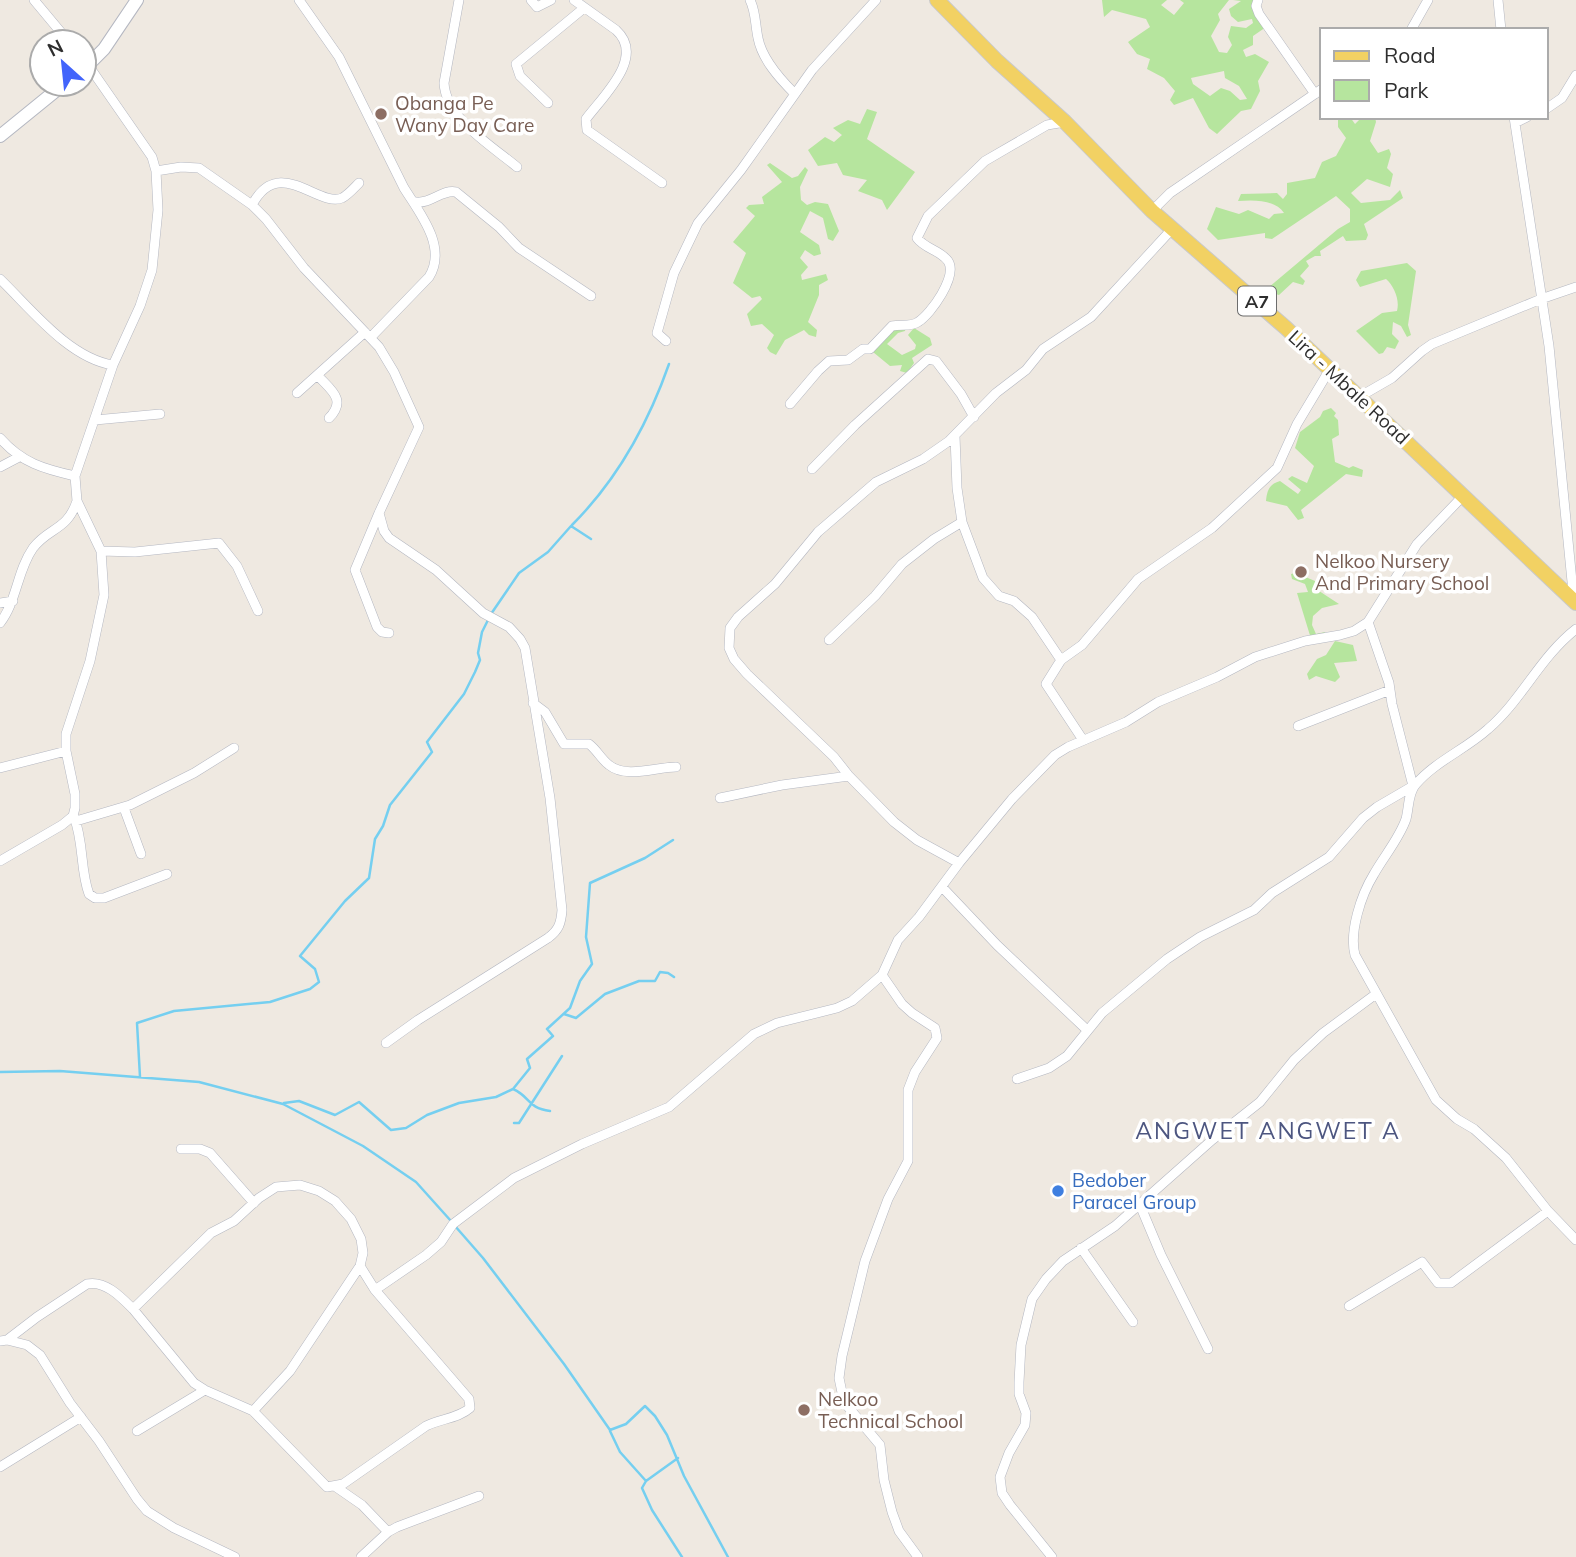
<svg xmlns="http://www.w3.org/2000/svg" width="1576" height="1557" viewBox="0 0 1576 1557" font-family="Mulish,sans-serif">
  <style>
    .green { fill: #b6e59e; fill-rule: evenodd }
    .lines { fill: none; stroke-linecap: round; stroke-linejoin: round }
    .stream { stroke: #75cff0; stroke-width: 2.5 }
    .street-casing { stroke: #b4b7c1; stroke-width: 10 }
    .secondary-casing { stroke: #b4b7c1; stroke-width: 14 }
    .primary-casing { stroke: #c9c9c9; stroke-width: 16 }
    .street { stroke: #fff; stroke-width: 9 }
    .secondary { stroke: #fff; stroke-width: 12 }
    .primary { stroke: #f2d163; stroke-width: 14 }
    .education-dot { fill: #8d6e63; stroke: #fff; stroke-width: 2.5 }
    .shop-dot { fill: #3f7fe0; stroke: #fff; stroke-width: 2.5 }
    .labels { text-anchor: middle; dominant-baseline: central; stroke-width: 7; stroke-linejoin: round; paint-order: stroke }
    .shield { fill: #fff; stroke: #6d6d6d; stroke-width: 2 }
    .shield-label { font-size: 18px; font-weight: bold; fill: #2e2e2e }
    .education-label { font-size: 19px; fill: #785e54; stroke: #fff; text-anchor: start }
    .street-label { font-size: 19px; fill: #2e2e2e; stroke: #fff }
    .shop-label { font-size: 19px; fill: #366cbe; stroke: #fff; text-anchor: start }
    .quarter-label { font-size: 23px; letter-spacing: 2px; fill: #4d5680; stroke: #fff }
  </style>
  <rect width="100%" height="100%" fill="#efe9e1"/>
  <path class="green" d="M 1102,0 L 1167,0 L 1161,5 L 1174,15 L 1184,3 L 1180,0 L 1229,0 L 1218,14 L 1220,20 L 1211,36 L 1219,52 L 1227,53 L 1232,45 L 1228,37 L 1231,26 L 1246,28 L 1253,23 L 1252,19 L 1238,22 L 1231,16 L 1229,9 L 1241,1 L 1233,0 L 1255,0 L 1269,25 L 1253,36 L 1253,45 L 1243,50 L 1246,57 L 1255,54 L 1269,62 L 1258,81 L 1260,91 L 1251,109 L 1241,111 L 1217,134 L 1209,128 L 1193,98 L 1174,105 L 1170,100 L 1175,91 L 1164,78 L 1147,69 L 1150,59 L 1137,54 L 1128,42 L 1150,27 L 1146,19 L 1112,10 L 1104,17 ZM 1224,71 L 1225,78 L 1239,86 L 1247,99 L 1240,100 L 1230,91 L 1221,88 L 1210,96 L 1193,84 L 1191,78 Z
    M 867,109 L 877,112 L 867,139 L 915,172 L 887,210 L 882,200 L 858,191 L 867,180 L 843,175 L 837,163 L 818,166 L 808,150 L 825,137 L 834,142 L 842,135 L 833,128 L 848,120 L 860,124 Z
    M 1336,117 L 1350,117 L 1355,124 L 1362,117 L 1375,117 L 1376,122 L 1370,141 L 1378,153 L 1389,149 L 1391,154 L 1387,168 L 1393,174 L 1390,187 L 1367,179 L 1351,193 L 1361,203 L 1390,200 L 1400,190 L 1403,198 L 1364,224 L 1368,235 L 1366,240 L 1346,241 L 1343,236 L 1320,251 L 1321,256 L 1315,256 L 1306,261 L 1309,266 L 1300,276 L 1305,281 L 1303,285 L 1293,282 L 1279,295 L 1272,293 L 1269,287 L 1338,229 L 1350,222 L 1350,209 L 1336,196 L 1272,239 L 1265,238 L 1265,233 L 1218,240 L 1207,229 L 1216,207 L 1239,214 L 1248,210 L 1269,219 L 1274,214 L 1284,213 C 1275,199 1253,200 1238,201 L 1241,194 L 1277,193 L 1283,199 L 1287,194 L 1287,183 L 1315,178 L 1322,162 L 1336,156 L 1346,138 L 1338,127 L 1338,120 Z
    M 770,163 L 792,178 L 798,176 L 805,167 L 808,170 L 800,187 L 801,200 L 807,205 L 815,202 L 828,204 L 839,231 L 833,241 L 828,239 L 823,218 L 810,211 L 800,232 L 819,245 L 821,254 L 814,256 L 805,250 L 800,258 L 808,267 L 801,275 L 802,280 L 826,274 L 828,280 L 819,285 L 819,295 L 808,322 L 817,330 L 816,337 L 809,335 L 804,330 L 785,340 L 776,355 L 770,352 L 767,348 L 774,335 L 762,324 L 751,326 L 747,314 L 762,299 L 760,296 L 752,298 L 733,283 L 746,253 L 733,242 L 755,216 L 746,208 L 749,205 L 764,204 L 762,197 L 782,182 L 767,165 Z
    M 1407,263 L 1416,271 L 1408,325 L 1411,335 L 1407,337 L 1401,326 L 1393,322 L 1392,334 L 1399,341 L 1395,349 L 1387,347 L 1383,353 L 1379,354 L 1356,331 L 1382,313 L 1397,311 C 1400,300 1394,286 1386,279 L 1360,287 L 1356,280 L 1361,271 Z
    M 894,327 L 906,327 L 905,331 L 898,333 L 887,344 L 902,355 L 915,349 L 916,345 L 908,335 L 914,328 L 930,338 L 932,345 L 912,358 L 914,363 L 907,373 L 900,371 L 902,365 L 890,366 L 873,352 Z
    M 1331,408 L 1336,413 L 1334,416 L 1338,420 L 1339,435 L 1332,439 L 1335,462 L 1349,468 L 1353,466 L 1363,470 L 1362,477 L 1346,474 L 1301,510 L 1304,518 L 1298,520 L 1287,506 L 1266,501 C 1267,491 1269,484 1280,481 L 1298,494 L 1301,490 L 1288,479 L 1292,476 L 1307,483 L 1314,466 L 1295,448 L 1300,432 L 1320,417 L 1323,411 Z
    M 1296,573 L 1315,581 L 1316,589 L 1339,604 L 1322,608 L 1313,616 L 1312,625 L 1316,634 L 1325,632 L 1320,642 L 1312,642 L 1297,593 L 1308,592 L 1305,584 L 1292,579 L 1291,574 Z
    M 1335,641 L 1353,645 L 1357,661 L 1334,663 L 1340,677 L 1335,682 L 1316,676 L 1309,680 L 1307,674 L 1317,659 L 1326,655 Z"/>
  <g class="lines">
    <path class="stream" d="M 572,525 C 617,480 648,424 669,364
      M 491,614 L 519,573 L 548,552 L 571,526 L 591,539
      M 564,1014 L 576,1018 L 605,994 L 639,981 L 655,981 L 660,972 L 668,973 L 674,977
      M 0,1072 L 60,1071 L 199,1082 L 283,1104 L 363,1146 L 416,1182 L 451,1221
      M 140,1077 L 137,1023 L 174,1011 L 270,1002 L 310,989 L 319,982 L 315,969 L 300,956 L 345,901 L 369,878 L 375,839 L 383,826 L 390,805 L 432,752 L 427,742 L 464,694 L 475,672 L 480,660 L 478,653 L 482,632 L 488,620
      M 513,1089 C 531,1097 527,1108 550,1111
      M 284,1103 L 299,1101 L 335,1115 L 359,1102 L 391,1130 L 406,1128 L 427,1115 L 459,1103 L 496,1097 L 513,1089 L 530,1068 L 527,1059 L 553,1036 L 547,1029 L 570,1008 L 580,981 L 592,964 L 586,937 L 590,883 L 645,858 L 673,840
      M 514,1123 L 519,1123 L 562,1056
      M 455,1226 L 483,1258 L 564,1364 L 610,1430 L 626,1424 L 645,1406 L 655,1416 L 667,1435 L 684,1476 L 728,1557
      M 610,1431 L 620,1452 L 646,1481 L 678,1458
      M 646,1481 L 642,1488 L 652,1510 L 682,1557"/>
    <defs>
      <path id="street" d="M 34,0 L 69,42
        M 299,0 L 339,57 L 404,188 C 419,212 448,247 429,277 L 371,337
        M 459,0 L 444,83 C 446,119 492,146 517,167
        M 531,0 L 537,7 L 551,0
        M 574,0 L 616,30 C 646,57 603,96 586,119 L 587,130 L 662,183
        M 750,0 C 756,12 755,24 758,38 C 762,59 779,78 794,93
        M 1258,0 L 1256,6 L 1259,14 L 1315,94
        M 1498,0 L 1501,30
        M 1411,30 L 1428,0
        M 548,103 L 520,76 L 516,64 L 584,8
        M 1546,109 L 1562,98 L 1576,75
        M 1514,117 L 1549,346 L 1574,602
        M 1515,123 L 1527,117
        M 156,171 L 181,167 L 199,168 L 252,205 L 266,219 L 304,268 L 379,347 L 394,372 L 419,427 L 379,513 L 384,531 L 389,538 L 436,570 L 483,613 L 509,627 L 520,639 L 525,648 L 550,798 L 562,910 C 561,923 559,930 548,938 L 418,1020 L 386,1043
        M 416,202 C 431,204 442,189 456,192 L 499,227 L 519,248 L 591,296
        M 252,205 C 279,154 318,208 342,198 C 348,195 354,188 359,183
        M 1152,211 L 1170,193 L 1322,89
        M 0,279 C 32,310 69,358 113,365
        M 666,341 L 657,333 L 674,273 L 698,223 L 741,170 L 812,70 L 876,0
        M 318,376 C 331,390 347,400 329,418
        M 297,393 L 365,332
        M 1359,397 L 1392,378 L 1422,351 L 1432,344 L 1541,299 L 1576,287
        M 790,404 L 818,371 L 829,361 L 848,360 L 863,349 L 870,349 L 892,326 C 901,324 911,327 918,322 C 931,314 958,276 948,261 C 940,250 925,249 917,238 L 928,216 L 985,161 L 1047,125 L 1065,122
        M 95,420 L 160,414
        M 955,436 L 957,488 L 962,522 L 983,578 L 999,596 L 1014,601 L 1032,617 L 1061,660
        M 0,438 C 22,463 44,469 75,476
        M 0,467 L 19,457
        M 812,469 L 855,425 L 928,359 L 936,361 L 961,394 L 974,417
        M 379,513 L 355,570 L 377,627 L 382,632 L 389,633
        M 101,551 L 135,552 L 219,543 L 237,566 L 258,611
        M 0,603 L 13,601
        M 0,623 C 17,601 17,571 33,548 C 49,527 67,531 77,501
        M 829,640 L 875,596 L 902,564 L 934,539 L 962,522
        M 533,703 L 545,712 L 564,744 L 589,744 C 597,750 601,759 609,765 C 626,779 656,767 676,767
        M 1298,726 L 1390,690
        M 1083,740 L 1046,684 L 1061,660 L 1082,645 L 1138,579 L 1212,528 L 1277,468 L 1297,424 L 1330,369
        M 0,768 L 66,751
        M 720,798 L 782,785 L 849,776
        M 124,808 L 141,854
        M 74,817 C 84,842 80,870 89,894 L 95,898 L 104,898 L 167,874
        M 76,821 L 130,805 L 194,773 L 234,748
        M 0,861 L 62,825 L 73,816 L 75,808 L 75,794 L 66,751 L 66,734 L 90,661 L 104,595 L 101,551 L 77,501 L 75,476 L 113,365 L 140,306 L 152,270 L 158,210 L 156,171 L 152,157 L 84,59
        M 959,863 L 917,840 L 894,822 L 849,776 L 834,757 L 747,674 L 734,659 L 729,648 L 730,628 L 738,617 L 775,584 L 818,532 L 876,482 L 923,459 L 949,441 L 996,393 L 1026,370 L 1043,349 L 1091,317 L 1172,229
        M 942,887 L 997,945 L 1087,1030
        M 882,975 L 902,1004 L 912,1013 L 935,1028 L 937,1038 L 915,1072 L 908,1090 L 908,1161 L 888,1199 L 865,1261 L 842,1356 L 839,1378 L 844,1402 L 880,1445 L 884,1480 L 892,1512 L 899,1531 L 918,1557
        M 1017,1079 L 1049,1068 L 1067,1056 L 1102,1013 L 1167,959 L 1200,937 L 1254,910 L 1272,893 L 1329,857 L 1363,818 L 1377,807 L 1413,786 L 1392,704 L 1389,683 L 1368,622
        M 181,1149 L 200,1149 L 210,1153 L 254,1203
        M 1140,1205 L 1161,1255 L 1208,1349
        M 1548,1211 L 1506,1158 L 1474,1129 L 1457,1119 L 1436,1100 L 1355,955 C 1349,932 1361,895 1374,874 C 1384,856 1399,839 1406,819 C 1409,808 1408,792 1416,784 C 1436,761 1466,749 1488,729 C 1522,700 1540,657 1576,629
        M 1081,1248 L 1133,1322
        M 375,1290 L 426,1255 L 441,1242 L 453,1224 L 514,1178 L 582,1144 L 669,1107 L 754,1034 L 777,1023 L 837,1008 L 852,1001 L 882,975 L 898,940 L 919,917 L 959,863 L 1012,799 L 1055,755 L 1068,747 L 1126,722 L 1158,702 L 1217,677 L 1255,657 L 1305,641 L 1340,635 L 1354,631 L 1368,622 L 1417,544 L 1463,496
        M 1349,1306 L 1422,1262 L 1438,1283 L 1451,1283 L 1548,1211 L 1576,1240
        M 7,1340 L 37,1317 L 87,1284 C 105,1280 121,1297 133,1309 L 211,1233 L 234,1221 L 259,1198 L 276,1187 L 300,1185 L 319,1191 L 335,1201 L 351,1219 L 361,1239 L 363,1253 L 360,1266 L 290,1371 L 253,1411 L 205,1390 L 194,1383 L 133,1309
        M 0,1341 L 7,1340 L 27,1345 L 40,1355 L 70,1403 L 99,1441 L 137,1499 L 147,1511 L 174,1528 L 235,1557
        M 253,1411 L 327,1487 L 343,1484 L 426,1426 C 440,1419 459,1418 470,1408 L 469,1399 L 375,1290 L 360,1266
        M 137,1431 L 205,1390
        M 0,1467 L 81,1417
        M 336,1487 L 362,1505 L 388,1532
        M 361,1557 L 388,1532 L 397,1527 L 479,1496
        M 1052,1557 L 1010,1505 L 1002,1493 L 1000,1477 L 1009,1453 L 1025,1425 L 1026,1413 L 1019,1394 L 1019,1382 L 1021,1345 L 1032,1299 L 1046,1279 L 1063,1261 L 1115,1226 L 1212,1140 L 1260,1102 L 1294,1060 L 1323,1033 L 1376,994"/>
      <path id="secondary" d="M 84,69 L 104,49 L 137,0
        M 0,136 L 64,84"/>
      <path id="primary" d="M 937,0 L 997,61 L 1065,122 L 1152,211 L 1286,328 L 1576,603"/>
    </defs>
    <use href="#street" class="street-casing"/>
    <use href="#secondary" class="secondary-casing"/>
    <use href="#primary" class="primary-casing"/>
    <use href="#street" class="street"/>
    <use href="#secondary" class="secondary"/>
    <use href="#primary" class="primary"/>
  </g>
  <g class="education-dot">
    <circle cx="381" cy="114" r="7"/>
    <circle cx="1301" cy="572" r="7"/>
    <circle cx="804" cy="1410" r="7"/>
  </g>
  <circle class="shop-dot" cx="1058" cy="1191" r="7"/>
  <g class="labels">
    <rect class="shield" x="1238" y="286.5" width="38" height="29" rx="5"/>
    <g class="shield-label">
      <text x="1257" y="301">A7</text>
    </g>
    <g class="education-label">
      <text x="395" y="103">Obanga Pe<tspan x="395" dy="22">Wany Day Care</tspan></text>
      <text x="1315" y="561">Nelkoo Nursery<tspan x="1315" dy="22">And Primary School</tspan></text>
      <text x="818" y="1399">Nelkoo<tspan x="818" dy="22">Technical School</tspan></text>
    </g>
    <g class="street-label">
      <text transform="translate(1349 387) rotate(43)">Lira - Mbale Road</text>
    </g>
    <g class="shop-label">
      <text x="1072" y="1180">Bedober<tspan x="1072" dy="22">Paracel Group</tspan></text>
    </g>
    <g class="quarter-label">
      <text x="1268" y="1130">ANGWET ANGWET A</text>
    </g>
  </g>
  <rect x="1320" y="28" width="228" height="91" fill="#ffffff" stroke="#ababab" stroke-width="2"/>
  <rect x="1334" y="51" width="35" height="10" fill="#f2d163" stroke="#ababab" stroke-width="2"/>
  <text x="1384" y="63" font-size="21" fill="#2e2e2e">Road</text>
  <rect x="1334" y="80" width="35" height="21" fill="#b6e59e" stroke="#ababab" stroke-width="2"/>
  <text x="1384" y="98" font-size="21" fill="#2e2e2e">Park</text>
  <g transform="translate(63 63) rotate(333)"><circle r="33" fill="#ffffff" stroke="#ababab" stroke-width="2"/>
  <path d="M0-5L12 26L0 18L-12 26Z" fill="#4264fb"/>
  <text y="-10" font-size="19" font-weight="bold" text-anchor="middle" fill="#2e2e2e">N</text>
  </g>
</svg>
